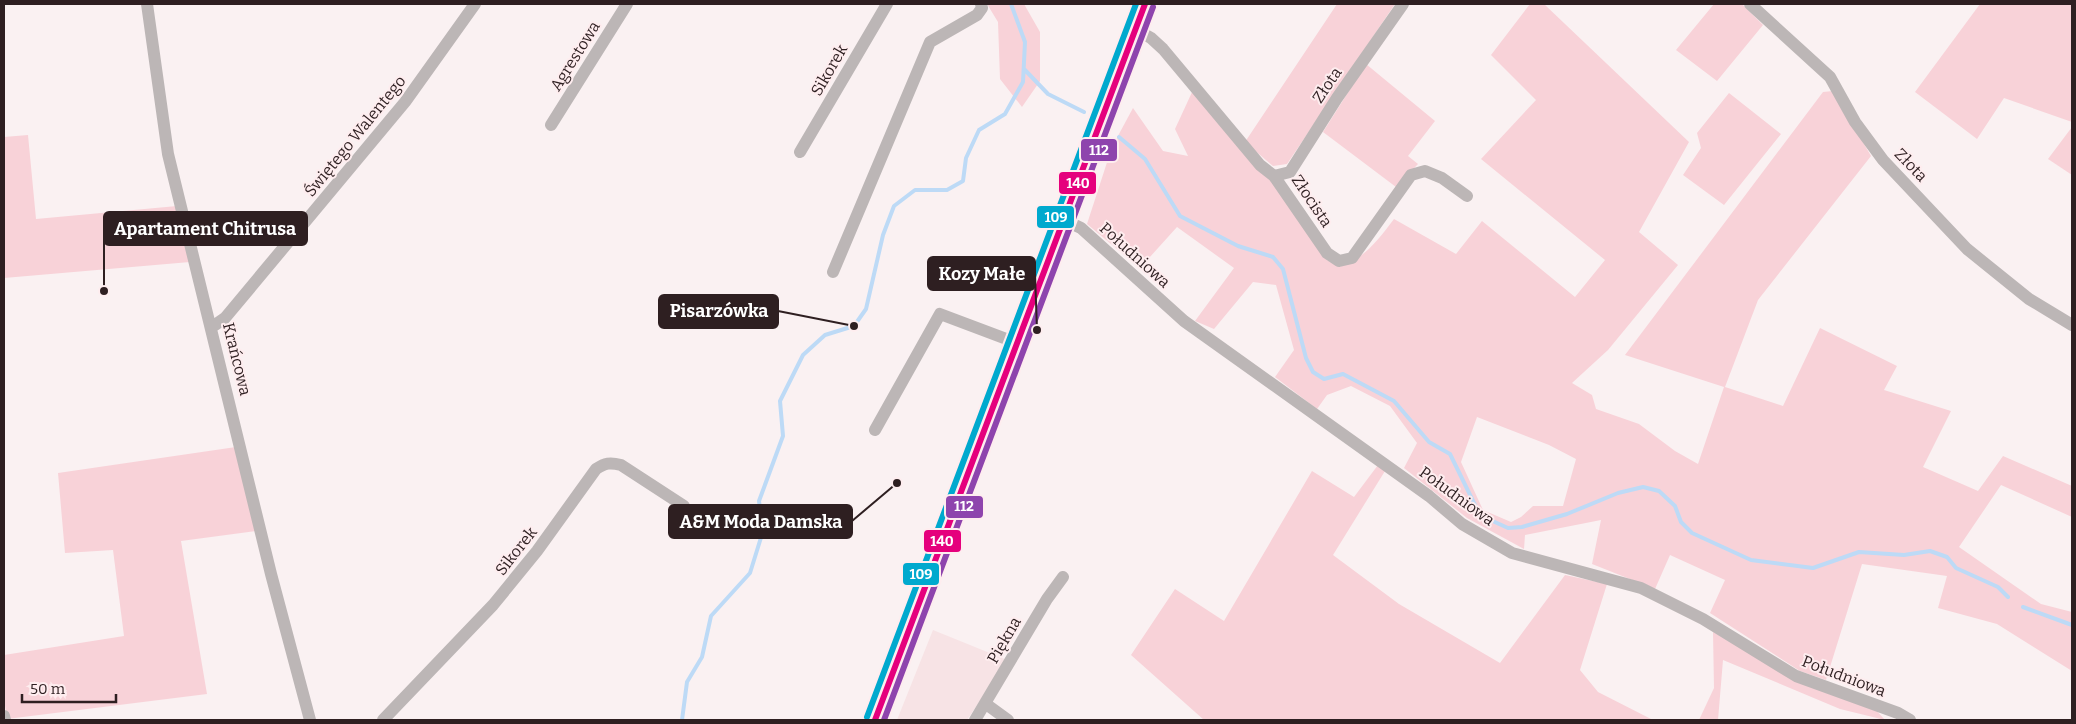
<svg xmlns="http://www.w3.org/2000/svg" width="2076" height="724" viewBox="0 0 2076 724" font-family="Bitter,serif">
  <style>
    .built { fill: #f7e3e5 }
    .green { fill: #f8d2d8; fill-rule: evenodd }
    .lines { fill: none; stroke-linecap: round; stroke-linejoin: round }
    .stream { stroke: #bddaf6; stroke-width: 4 }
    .street { stroke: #bcb6b6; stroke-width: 12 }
    .primary { stroke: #b6adaf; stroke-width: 20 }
    .bus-1-casing { stroke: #feedef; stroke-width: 10 }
    .bus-2-casing { stroke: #feedef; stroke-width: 10 }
    .bus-3-casing { stroke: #feedef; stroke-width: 10 }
    .bus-1 { stroke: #e5007d; stroke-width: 6 }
    .bus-2 { stroke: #8e44ad; stroke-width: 6 }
    .bus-3 { stroke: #00a9ce; stroke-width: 6 }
    .labels { text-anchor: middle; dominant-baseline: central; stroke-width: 4; stroke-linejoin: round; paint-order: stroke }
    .street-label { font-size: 16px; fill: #2e1f21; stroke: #feedef }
    .leader { fill: none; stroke: #2e1f21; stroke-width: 2 }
    .callout-dot { fill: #2e1f21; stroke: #feedef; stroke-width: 2 }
    .callout { fill: #2e1f21; stroke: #2e1f21; stroke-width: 2 }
    .callout-label { font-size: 18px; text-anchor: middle; font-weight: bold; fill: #fff }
    .line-badge { stroke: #feedef; stroke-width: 2 }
    .badge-label { font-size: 14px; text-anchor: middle; font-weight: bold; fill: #fff }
  </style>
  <rect width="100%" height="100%" fill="#faf1f2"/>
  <path class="built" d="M 933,630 L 1007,660 L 967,720 L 897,720 Z"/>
  <path class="green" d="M 987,4 L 1024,4 L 1040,32 L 1040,81 L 1022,107 L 1000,79 L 998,22 Z
    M 1337,4 L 1395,4 L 1287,164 L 1273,166 L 1245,142 Z
    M 1530,4 L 1544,4 L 1689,142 L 1639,232 L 1678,265 L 1608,350 L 1572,383 L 1592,395 L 1596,409 L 1639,424 L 1675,451 L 1698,464 L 1724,387 L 1625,355 L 1823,92 L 1833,91 L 1871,156 L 1758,300 L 1725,387 L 1783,406 L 1820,328 L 1897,366 L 1884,390 L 1951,411 L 1923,467 L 1978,491 L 2003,456 L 2072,486 L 2072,517 L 2001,485 L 1959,547 L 2041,604 L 2072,612 L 2072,671 L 1997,624 L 1938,608 L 1947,576 L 1862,564 L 1826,680 L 1800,671 L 1710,613 L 1725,580 L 1670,555 L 1655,589 L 1592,564 L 1601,520 L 1525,535 L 1524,549 L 1467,518 L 1404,468 L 1417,443 L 1390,406 L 1351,386 L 1327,395 L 1317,409 L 1275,377 L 1294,350 L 1276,285 L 1253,282 L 1214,329 L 1195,321 L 1234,268 L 1177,227 L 1140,268 L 1087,224 L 1112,147 L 1133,108 L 1163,151 L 1188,156 L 1175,129 L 1193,90 L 1272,181 L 1327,260 L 1339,267 C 1364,259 1378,240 1394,219 L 1456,254 L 1482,221 L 1575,297 L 1605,260 L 1481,159 L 1536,100 L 1491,55 ZM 1477,417 L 1549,445 L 1576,459 L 1563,506 L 1533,506 L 1521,517 L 1511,522 L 1483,510 L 1461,462 Z
    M 1714,4 L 1742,4 L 1763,25 L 1717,81 L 1676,50 Z
    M 1980,4 L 2072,4 L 2072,122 L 2004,98 L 1977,139 L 1915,92 Z
    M 1366,64 L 1435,121 L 1408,156 L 1418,164 L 1396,187 L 1323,132 Z
    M 1729,93 L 1781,134 L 1724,205 L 1683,175 L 1701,148 L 1697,133 Z
    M 2072,127 L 2072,175 L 2048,159 Z
    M 28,135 L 36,219 L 177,206 L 190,262 L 4,278 L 4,137 Z
    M 236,447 L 256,531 L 181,541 L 207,694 L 7,719 L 4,699 L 4,655 L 124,636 L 113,550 L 65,553 L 58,473 Z
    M 1378,465 L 1385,471 L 1333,555 L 1399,604 L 1500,663 L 1565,575 L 1607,584 L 1580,670 L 1598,692 L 1653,720 L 1204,720 L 1131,655 L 1175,589 L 1224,621 L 1312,471 L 1354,497 Z
    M 1713,632 L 1876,710 L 1885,720 L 1840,709 L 1723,660 L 1718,720 L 1699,720 L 1714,688 Z"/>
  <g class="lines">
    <path class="stream" d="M 1024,69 L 1048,94 L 1084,112
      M 1119,137 L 1145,159 L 1180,216 L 1238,246 L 1273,257 L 1283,269 L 1306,358 L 1313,372 L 1324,379 L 1343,374 L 1394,401 L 1429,442 L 1450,454 L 1478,511 L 1486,518 L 1508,528 L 1522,527 L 1567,514 L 1618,493 L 1643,487 L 1659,491 L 1675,506 L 1681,522 L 1692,533 L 1751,560 L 1813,568 L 1859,552 L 1904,555 L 1930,551 L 1947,557 L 1956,568 L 1998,587 L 2008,597
      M 2023,607 L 2072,625
      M 682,720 L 687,682 L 702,657 L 711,616 L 750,573 L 763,531 L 759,501 L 783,436 L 780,401 L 803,355 L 825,335 L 854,326 L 866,309 L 883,235 L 894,206 L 915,190 L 947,190 L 963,181 L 966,158 L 979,130 L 1005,114 L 1023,82 L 1025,42 L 1011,4"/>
    <path class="street" d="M 147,4 L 168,154 L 271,574 L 310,720
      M 1750,4 L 1830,77 L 1855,122 L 1883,160 L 1967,249 L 2029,299 L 2072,325
      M 1135,29 L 1151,38 L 1163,49 L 1260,165 L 1274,176 L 1327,253 L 1339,261 L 1352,258 L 1411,175 L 1425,171 L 1442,178 L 1467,196
      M 551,125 L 627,4
      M 800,152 L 887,4
      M 1274,176 L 1290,172 L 1337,98 L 1403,4
      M 1064,220 L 1081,228 L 1184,321 L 1429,496 L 1462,524 L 1512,553 L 1641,588 L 1703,619 L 1796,676 L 1898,713 L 1910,720
      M 833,272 L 930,42 L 977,15 L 982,8 L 981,4
      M 212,327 L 225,318 L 405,102 L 475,4
      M 875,430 L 940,314 L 1017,343
      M 986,704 L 1008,720
      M 4,716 L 5,720
      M 383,720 L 493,605 L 537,551 L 596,469 C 605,463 610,462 621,465 L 684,506
      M 975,720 L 1047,599 L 1063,577"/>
    <path class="primary" d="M 875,720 L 1145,4"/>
    <defs>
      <path id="bus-1" d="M 875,720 L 1145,4"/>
      <path id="bus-2" d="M 884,720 L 1153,7"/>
      <path id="bus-3" d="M 867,717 L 1136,4"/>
    </defs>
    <use href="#bus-1" class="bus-1-casing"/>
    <use href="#bus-2" class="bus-2-casing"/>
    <use href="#bus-3" class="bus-3-casing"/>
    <use href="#bus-1" class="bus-1"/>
    <use href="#bus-2" class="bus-2"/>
    <use href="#bus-3" class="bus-3"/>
  </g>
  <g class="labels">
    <g class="street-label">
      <text transform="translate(575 56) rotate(-58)">Agrestowa</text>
      <text transform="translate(829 70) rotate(-60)">Sikorek</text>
      <text transform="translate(1327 85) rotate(-56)">Złota</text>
      <text transform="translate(355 136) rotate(-51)">Świętego Walentego</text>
      <text transform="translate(1911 165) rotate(46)">Złota</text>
      <text transform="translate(1312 201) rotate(56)">Złocista</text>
      <text transform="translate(1135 255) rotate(42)">Południowa</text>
      <text transform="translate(237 359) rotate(76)">Krańcowa</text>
      <text transform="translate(1457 496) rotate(36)">Południowa</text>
      <text transform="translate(516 551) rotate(-52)">Sikorek</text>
      <text transform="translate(1004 640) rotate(-60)">Piękna</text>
      <text transform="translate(1844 676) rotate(21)">Południowa</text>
    </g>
  </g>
  <path class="leader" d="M104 291L104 229M1037 330L1035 274M854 326L778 311M897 483L852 521"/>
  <g class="callout-dot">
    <circle cx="104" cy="291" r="5"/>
    <circle cx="1037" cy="330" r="5"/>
    <circle cx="854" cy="326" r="5"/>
    <circle cx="897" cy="483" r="5"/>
  </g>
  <g class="callout">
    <rect x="104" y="212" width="203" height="33" rx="5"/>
    <rect x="928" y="257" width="107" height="33" rx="5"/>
    <rect x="659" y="295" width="119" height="33" rx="5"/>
    <rect x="669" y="505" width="183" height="33" rx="5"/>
  </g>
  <g class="callout-label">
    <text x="205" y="235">Apartament Chitrusa</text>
    <text x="982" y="280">Kozy Małe</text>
    <text x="719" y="317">Pisarzówka</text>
    <text x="761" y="528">A&amp;M Moda Damska</text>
  </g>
  <g class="line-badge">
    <rect x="1080" y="138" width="38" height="24" rx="5" fill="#8e44ad"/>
    <rect x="1058" y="171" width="39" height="24" rx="5" fill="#e5007d"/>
    <rect x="1036" y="205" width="39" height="24" rx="5" fill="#00a9ce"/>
    <rect x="945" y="495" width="39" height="24" rx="5" fill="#8e44ad"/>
    <rect x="923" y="529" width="39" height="24" rx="5" fill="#e5007d"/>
    <rect x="902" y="562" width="38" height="24" rx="5" fill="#00a9ce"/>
  </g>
  <g class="badge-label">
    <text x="1099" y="155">112</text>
    <text x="1078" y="188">140</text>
    <text x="1056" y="222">109</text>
    <text x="964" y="511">112</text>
    <text x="942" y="546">140</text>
    <text x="921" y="579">109</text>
  </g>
  <rect width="2076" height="724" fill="none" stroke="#2e1f21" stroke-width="10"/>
  <path d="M22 694v8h94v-8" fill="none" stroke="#2e1f21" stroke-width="2.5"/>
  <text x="30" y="694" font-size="15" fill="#2e1f21" stroke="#feedef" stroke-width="4" paint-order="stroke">50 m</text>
</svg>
